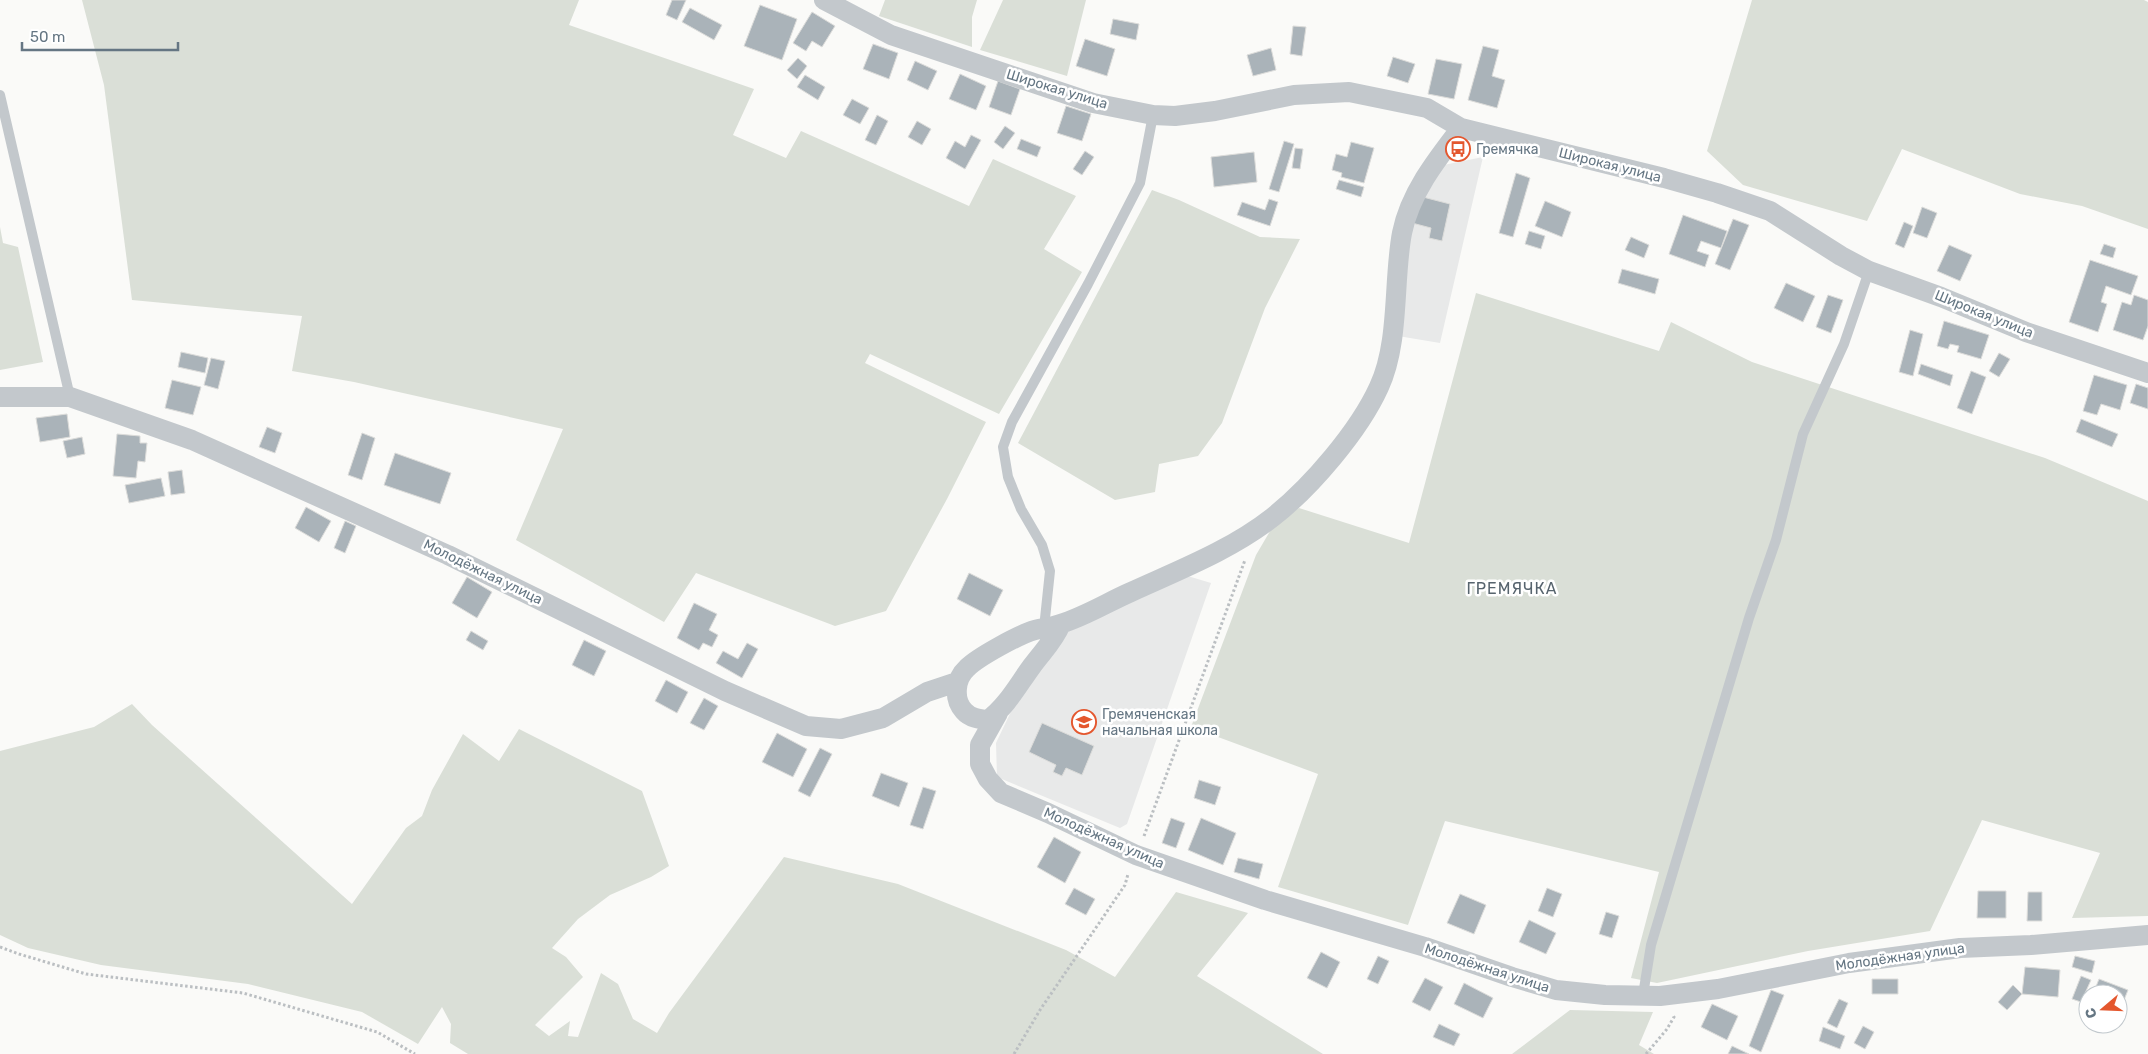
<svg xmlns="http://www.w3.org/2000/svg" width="2148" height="1054" viewBox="0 0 2148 1054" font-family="Rubik,sans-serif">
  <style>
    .built { fill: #e8e9e9 }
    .green { fill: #dadfd7 }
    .building { fill: #aab3b9; stroke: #dcdcda }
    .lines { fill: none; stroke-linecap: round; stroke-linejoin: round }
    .path { stroke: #bbbfc2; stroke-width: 3; stroke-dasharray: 2.5 2.5; stroke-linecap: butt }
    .lane { stroke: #c3c8cc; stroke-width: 10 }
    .street { stroke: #c3c8cc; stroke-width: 20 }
    .labels { text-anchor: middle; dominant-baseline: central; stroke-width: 5; stroke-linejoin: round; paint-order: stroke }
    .street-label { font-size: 14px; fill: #657683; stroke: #fff }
    .poi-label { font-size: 14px; fill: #657683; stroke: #fff; text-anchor: start }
    .quarter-label { font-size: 16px; letter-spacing: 1px; fill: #57646e; stroke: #fff }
  </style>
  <rect width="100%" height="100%" fill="#fafaf8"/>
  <path class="built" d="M 1483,157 L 1440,343 L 1392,335 L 1402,232 L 1429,168 Z
    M 1181,574 L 1211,583 L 1127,824 L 1120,828 L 997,777 L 996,743 L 1016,701 L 1059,635 Z"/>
  <path class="green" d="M 82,0 L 579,0 L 569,25 L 754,89 L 733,135 L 786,158 L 801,131 L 969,206 L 993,159 L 1076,196 L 1044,249 L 1082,272 L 999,414 L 870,354 L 865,363 L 986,422 L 947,499 L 886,611 L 835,626 L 696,573 L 664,622 L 516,540 L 563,429 L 354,382 L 292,371 L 302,316 L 132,300 L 104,85 Z
    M 885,0 L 977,0 L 972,17 L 972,47 L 879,16 Z
    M 1003,0 L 1086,0 L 1067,76 L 980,50 Z
    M 1752,0 L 2144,0 L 2148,2 L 2148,229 L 2082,206 L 2020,194 L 1902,149 L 1867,221 L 1743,185 L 1707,151 Z
    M 1152,190 L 1179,200 L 1260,237 L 1300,239 L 1265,308 L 1222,423 L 1198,456 L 1159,464 L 1155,492 L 1115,500 L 1018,443 Z
    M 0,227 L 3,243 L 18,247 L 43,362 L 0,370 Z
    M 1476,293 L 1659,351 L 1671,322 L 1752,362 L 2045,458 L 2148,501 L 2148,916 L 2072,918 L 2100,853 L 1982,820 L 1930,931 L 1808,951 L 1657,983 L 1631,978 L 1659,872 L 1445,821 L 1408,925 L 1278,887 L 1318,774 L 1191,727 L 1256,555 L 1273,526 L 1299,508 L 1409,543 Z
    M 132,704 L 152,725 L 352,904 L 406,828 L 422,816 L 432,790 L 463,734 L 499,761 L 519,729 L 642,791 L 669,866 L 651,877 L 610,895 L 578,919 L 552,948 L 566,957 L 583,977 L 535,1025 L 549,1036 L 570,1021 L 568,1036 L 578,1037 L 601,973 L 618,984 L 633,1019 L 657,1033 L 669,1013 L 784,857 L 898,884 L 1066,950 L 1115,977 L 1176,892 L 1248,913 L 1197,976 L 1323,1054 L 468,1054 L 450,1043 L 451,1024 L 442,1007 L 418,1044 L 362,1012 L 248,984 L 101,965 L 28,948 L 0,935 L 0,751 L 94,727 Z
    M 1570,1010 L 1653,1012 L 1639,1045 L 1654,1054 L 1512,1054 Z"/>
  <path class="building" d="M 672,0 L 686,0 L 677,20 L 666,15 Z
    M 760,5 L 797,19 L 782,60 L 744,46 Z
    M 690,8 L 722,25 L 714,40 L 682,22 Z
    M 812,12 L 835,26 L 822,47 L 812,41 L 806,51 L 793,43 Z
    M 1113,19 L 1139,24 L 1136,40 L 1110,34 Z
    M 1293,26 L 1306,27 L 1302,56 L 1290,54 Z
    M 1085,39 L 1115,49 L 1107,76 L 1076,66 Z
    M 873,44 L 898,53 L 889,79 L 863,69 Z
    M 1483,46 L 1499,50 L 1492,76 L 1505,80 L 1497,108 L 1468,100 Z
    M 1271,48 L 1276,70 L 1253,76 L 1247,55 Z
    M 1393,57 L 1415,64 L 1408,83 L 1387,76 Z
    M 798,58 L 807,66 L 797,79 L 787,70 Z
    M 1436,59 L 1462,64 L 1454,99 L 1428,94 Z
    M 915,61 L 937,71 L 928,90 L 907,80 Z
    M 960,74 L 986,86 L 976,110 L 949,99 Z
    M 805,75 L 825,87 L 818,100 L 797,87 Z
    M 998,81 L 1020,89 L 1011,115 L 989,107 Z
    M 852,99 L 869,108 L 860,124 L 843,115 Z
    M 1066,106 L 1091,114 L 1082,141 L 1057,133 Z
    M 877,115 L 888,121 L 876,145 L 865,140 Z
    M 917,121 L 931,129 L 922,145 L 908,137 Z
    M 1005,126 L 1015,133 L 1003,149 L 994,142 Z
    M 971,135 L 981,140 L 965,169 L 946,158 L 955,141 L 965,147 Z
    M 1021,139 L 1041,147 L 1037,157 L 1017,149 Z
    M 1284,141 L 1294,144 L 1279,192 L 1269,189 Z
    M 1351,142 L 1374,148 L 1364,183 L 1341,177 L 1342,173 L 1332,170 L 1336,154 L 1347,157 Z
    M 1295,148 L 1303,149 L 1300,169 L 1292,168 Z
    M 1085,151 L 1094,157 L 1082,175 L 1073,169 Z
    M 1254,152 L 1257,182 L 1214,187 L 1211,157 Z
    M 1516,173 L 1530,178 L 1513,237 L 1499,233 Z
    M 1339,180 L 1364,187 L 1361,197 L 1336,189 Z
    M 1419,196 L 1450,204 L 1442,241 L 1429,238 L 1431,228 L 1412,223 Z
    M 1269,199 L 1278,202 L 1270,226 L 1237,215 L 1242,202 L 1265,210 Z
    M 1545,201 L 1571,212 L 1562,237 L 1535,226 Z
    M 1922,207 L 1937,213 L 1927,238 L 1913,233 Z
    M 1683,215 L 1727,231 L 1721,248 L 1701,241 L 1697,251 L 1709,255 L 1705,267 L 1669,254 Z
    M 1733,219 L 1749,225 L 1730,270 L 1715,264 Z
    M 1904,222 L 1913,226 L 1904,248 L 1895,244 Z
    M 1529,231 L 1545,236 L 1541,249 L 1525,244 Z
    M 1631,237 L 1649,245 L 1644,258 L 1625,250 Z
    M 2104,244 L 2116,248 L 2113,258 L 2100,254 Z
    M 1949,245 L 1972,255 L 1960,281 L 1937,271 Z
    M 2090,260 L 2138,276 L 2131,295 L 2106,286 L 2101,302 L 2107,304 L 2098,332 L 2069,322 Z
    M 1622,269 L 1659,279 L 1655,294 L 1618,283 Z
    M 1786,283 L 1815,296 L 1803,322 L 1774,308 Z
    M 1828,295 L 1843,300 L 1831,333 L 1816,327 Z
    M 2134,295 L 2148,300 L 2148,326 L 2143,340 L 2113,330 L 2122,302 L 2131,305 Z
    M 1944,321 L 1989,335 L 1981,359 L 1957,352 L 1959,346 L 1950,344 L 1948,349 L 1937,346 Z
    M 1910,330 L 1923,334 L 1913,376 L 1899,372 Z
    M 181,352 L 208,358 L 205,373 L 178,367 Z
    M 1999,353 L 2010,359 L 1999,377 L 1989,371 Z
    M 211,358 L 225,361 L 218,389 L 204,385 Z
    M 1921,364 L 1953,375 L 1950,386 L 1918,374 Z
    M 1971,371 L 1986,377 L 1972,414 L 1957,408 Z
    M 2094,375 L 2127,385 L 2120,410 L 2101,404 L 2097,415 L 2083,411 Z
    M 172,380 L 201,387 L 193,415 L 165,408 Z
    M 2136,384 L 2148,388 L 2148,409 L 2130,403 Z
    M 67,414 L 70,437 L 40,442 L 36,418 Z
    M 2081,419 L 2118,434 L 2112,447 L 2076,432 Z
    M 267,427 L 282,433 L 275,453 L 259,447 Z
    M 362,433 L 375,438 L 362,480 L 348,475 Z
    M 117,434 L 140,436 L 140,443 L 147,443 L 145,462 L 138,461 L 136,478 L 113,476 Z
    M 82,437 L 85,454 L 67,458 L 63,441 Z
    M 395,453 L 451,473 L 440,504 L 384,485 Z
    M 182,470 L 185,493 L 171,495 L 168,472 Z
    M 161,478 L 165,496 L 129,503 L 125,485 Z
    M 306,507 L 331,521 L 319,542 L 295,528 Z
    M 345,521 L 356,526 L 345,553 L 334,548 Z
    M 969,573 L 1003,590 L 990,616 L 957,599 Z
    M 467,577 L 492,592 L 477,618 L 452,603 Z
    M 694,603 L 717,614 L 709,630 L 718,635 L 712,647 L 703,643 L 699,650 L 677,638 Z
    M 471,631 L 488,641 L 483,650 L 466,640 Z
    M 584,640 L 606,651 L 594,676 L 572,665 Z
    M 747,643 L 758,649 L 742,678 L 716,663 L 723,651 L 738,659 Z
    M 666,680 L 688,692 L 677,713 L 655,701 Z
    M 704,698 L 718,706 L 704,730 L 690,723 Z
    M 1042,723 L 1094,746 L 1082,775 L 1066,768 L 1062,776 L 1053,772 L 1056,765 L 1029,752 Z
    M 777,733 L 807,749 L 793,777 L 762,762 Z
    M 820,748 L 832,754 L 810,797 L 798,791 Z
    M 881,773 L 908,783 L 899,807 L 872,796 Z
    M 1199,780 L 1221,787 L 1215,805 L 1194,798 Z
    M 923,787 L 936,791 L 923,829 L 910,825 Z
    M 1171,818 L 1185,823 L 1176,848 L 1162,843 Z
    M 1201,818 L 1236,833 L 1223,865 L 1188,850 Z
    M 1054,837 L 1081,852 L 1065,883 L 1037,867 Z
    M 1238,858 L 1263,864 L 1259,879 L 1234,872 Z
    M 1074,888 L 1095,899 L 1086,915 L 1065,904 Z
    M 1547,888 L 1562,894 L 1553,917 L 1538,911 Z
    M 1978,891 L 2006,891 L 2006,918 L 1977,918 Z
    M 2028,892 L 2042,892 L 2042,921 L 2027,921 Z
    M 1460,894 L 1486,905 L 1474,934 L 1447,923 Z
    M 1606,912 L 1619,916 L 1612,938 L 1599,934 Z
    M 1529,920 L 1556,933 L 1546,954 L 1519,942 Z
    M 1321,952 L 1340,962 L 1327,988 L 1307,978 Z
    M 1378,956 L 1389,961 L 1378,984 L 1367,979 Z
    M 2075,956 L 2095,961 L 2092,973 L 2072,967 Z
    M 2025,967 L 2060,970 L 2058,997 L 2022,994 Z
    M 2081,976 L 2091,980 L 2081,1002 L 2072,999 Z
    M 1425,978 L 1443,987 L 1430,1011 L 1412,1002 Z
    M 1872,979 L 1898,979 L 1898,994 L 1872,994 Z
    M 2099,979 L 2128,990 L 2118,1015 L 2118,994 L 2093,994 Z
    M 1464,983 L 1493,998 L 1483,1018 L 1454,1004 Z
    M 2013,985 L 2022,994 L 2007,1010 L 1998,1002 Z
    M 1771,990 L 1784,995 L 1761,1052 L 1749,1046 Z
    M 1839,999 L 1848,1003 L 1837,1028 L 1827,1023 Z
    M 1712,1004 L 1738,1016 L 1727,1040 L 1701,1027 Z
    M 1439,1024 L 1460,1034 L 1454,1046 L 1433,1037 Z
    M 1863,1026 L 1874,1032 L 1865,1049 L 1854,1043 Z
    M 1823,1027 L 1845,1036 L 1840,1049 L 1819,1041 Z
    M 1732,1046 L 1749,1054 L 1728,1054 Z"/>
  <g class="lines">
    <path class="path" d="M 1144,836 L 1245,560
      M 0,947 L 19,954 L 86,974 L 243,993 L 377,1032 L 415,1054
      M 1014,1054 L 1040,1010 L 1125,885 L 1128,874
      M 1646,1054 L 1667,1029 L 1674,1017 L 1673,1015"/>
    <path class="lane" d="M 0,95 L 70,397
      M 1044,628 L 1050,571 L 1042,545 L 1021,509 L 1008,477 L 1003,447 L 1012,422 L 1088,284 L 1140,183 L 1153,115
      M 1643,995 L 1651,945 L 1749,618 L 1776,540 L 1803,434 L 1844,344 L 1869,271"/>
    <path class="street" d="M 824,0 L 891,35 L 1093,103 L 1153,115 L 1175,116 L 1215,111 L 1294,95 L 1349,92 L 1427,108 L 1461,128 L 1664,178 L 1717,193 L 1770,211 L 1841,256 L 1869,271 L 1941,297 L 2026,332 L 2148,373
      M 0,397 L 70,397 L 192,440 L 448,555 L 725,691 L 806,726 L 841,729 L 883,718 L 927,692 L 957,682
      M 1061,624 C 1054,641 1043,651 1032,666 C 1018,685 1007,706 988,720 C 979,719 970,718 964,711 C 953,699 955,679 967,668 C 978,657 1020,634 1035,630 C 1043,628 1052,627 1060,624 C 1084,617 1108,602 1131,592 C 1179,570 1231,550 1273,517 C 1311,487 1359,431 1379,387 C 1400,342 1393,280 1402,233 C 1410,193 1437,159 1461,128
      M 998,713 L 980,745 L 980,764 L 988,779 L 1001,793 L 1048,813 L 1136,855 L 1265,900 L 1425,947 L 1512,977 L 1556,990 L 1605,995 L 1660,996 L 1718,989 L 1849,963 L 1960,948 L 2031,945 L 2148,935"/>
  </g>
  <defs>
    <symbol id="bus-ring" viewBox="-11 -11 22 22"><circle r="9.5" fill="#fff" stroke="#e4572e" stroke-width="1.5"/><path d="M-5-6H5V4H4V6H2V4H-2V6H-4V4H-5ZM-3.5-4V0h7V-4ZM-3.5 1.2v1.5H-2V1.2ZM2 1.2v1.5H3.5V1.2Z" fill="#e4572e"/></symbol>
    <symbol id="school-ring" viewBox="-11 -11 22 22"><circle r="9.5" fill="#fff" stroke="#e4572e" stroke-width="1.5"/><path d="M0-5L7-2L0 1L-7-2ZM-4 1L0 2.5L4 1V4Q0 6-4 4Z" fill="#e4572e"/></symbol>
  </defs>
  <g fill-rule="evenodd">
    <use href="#bus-ring" x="1444" y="135" width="28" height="28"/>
    <use href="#school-ring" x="1070" y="708" width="28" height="28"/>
  </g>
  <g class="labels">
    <g class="street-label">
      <text transform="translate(1057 89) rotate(17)">Широкая улица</text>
      <text transform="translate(1610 165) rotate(14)">Широкая улица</text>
      <text transform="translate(1984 314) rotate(22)">Широкая улица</text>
      <text transform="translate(483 572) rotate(26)">Молодёжная улица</text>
      <text transform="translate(1104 838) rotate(24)">Молодёжная улица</text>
      <text transform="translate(1900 957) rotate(-8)">Молодёжная улица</text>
      <text transform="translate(1487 968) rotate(18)">Молодёжная улица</text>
    </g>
    <g class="poi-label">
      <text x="1476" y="149">Гремячка</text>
      <text x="1102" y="714">Гремяченская<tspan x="1102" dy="16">начальная школа</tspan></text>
    </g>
    <g class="quarter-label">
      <text x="1512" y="588">ГРЕМЯЧКА</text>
    </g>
  </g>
  <g transform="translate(2103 1009) rotate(251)"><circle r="24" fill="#ffffff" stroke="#c1c8cd"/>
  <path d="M0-4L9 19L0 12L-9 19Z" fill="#e4572e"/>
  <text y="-8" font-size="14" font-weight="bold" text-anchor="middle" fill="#657683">С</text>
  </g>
  <path d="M22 42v8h156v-8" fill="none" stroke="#657683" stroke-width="2.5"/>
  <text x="30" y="42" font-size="15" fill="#657683" stroke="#ffffff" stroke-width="4" paint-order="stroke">50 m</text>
</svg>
